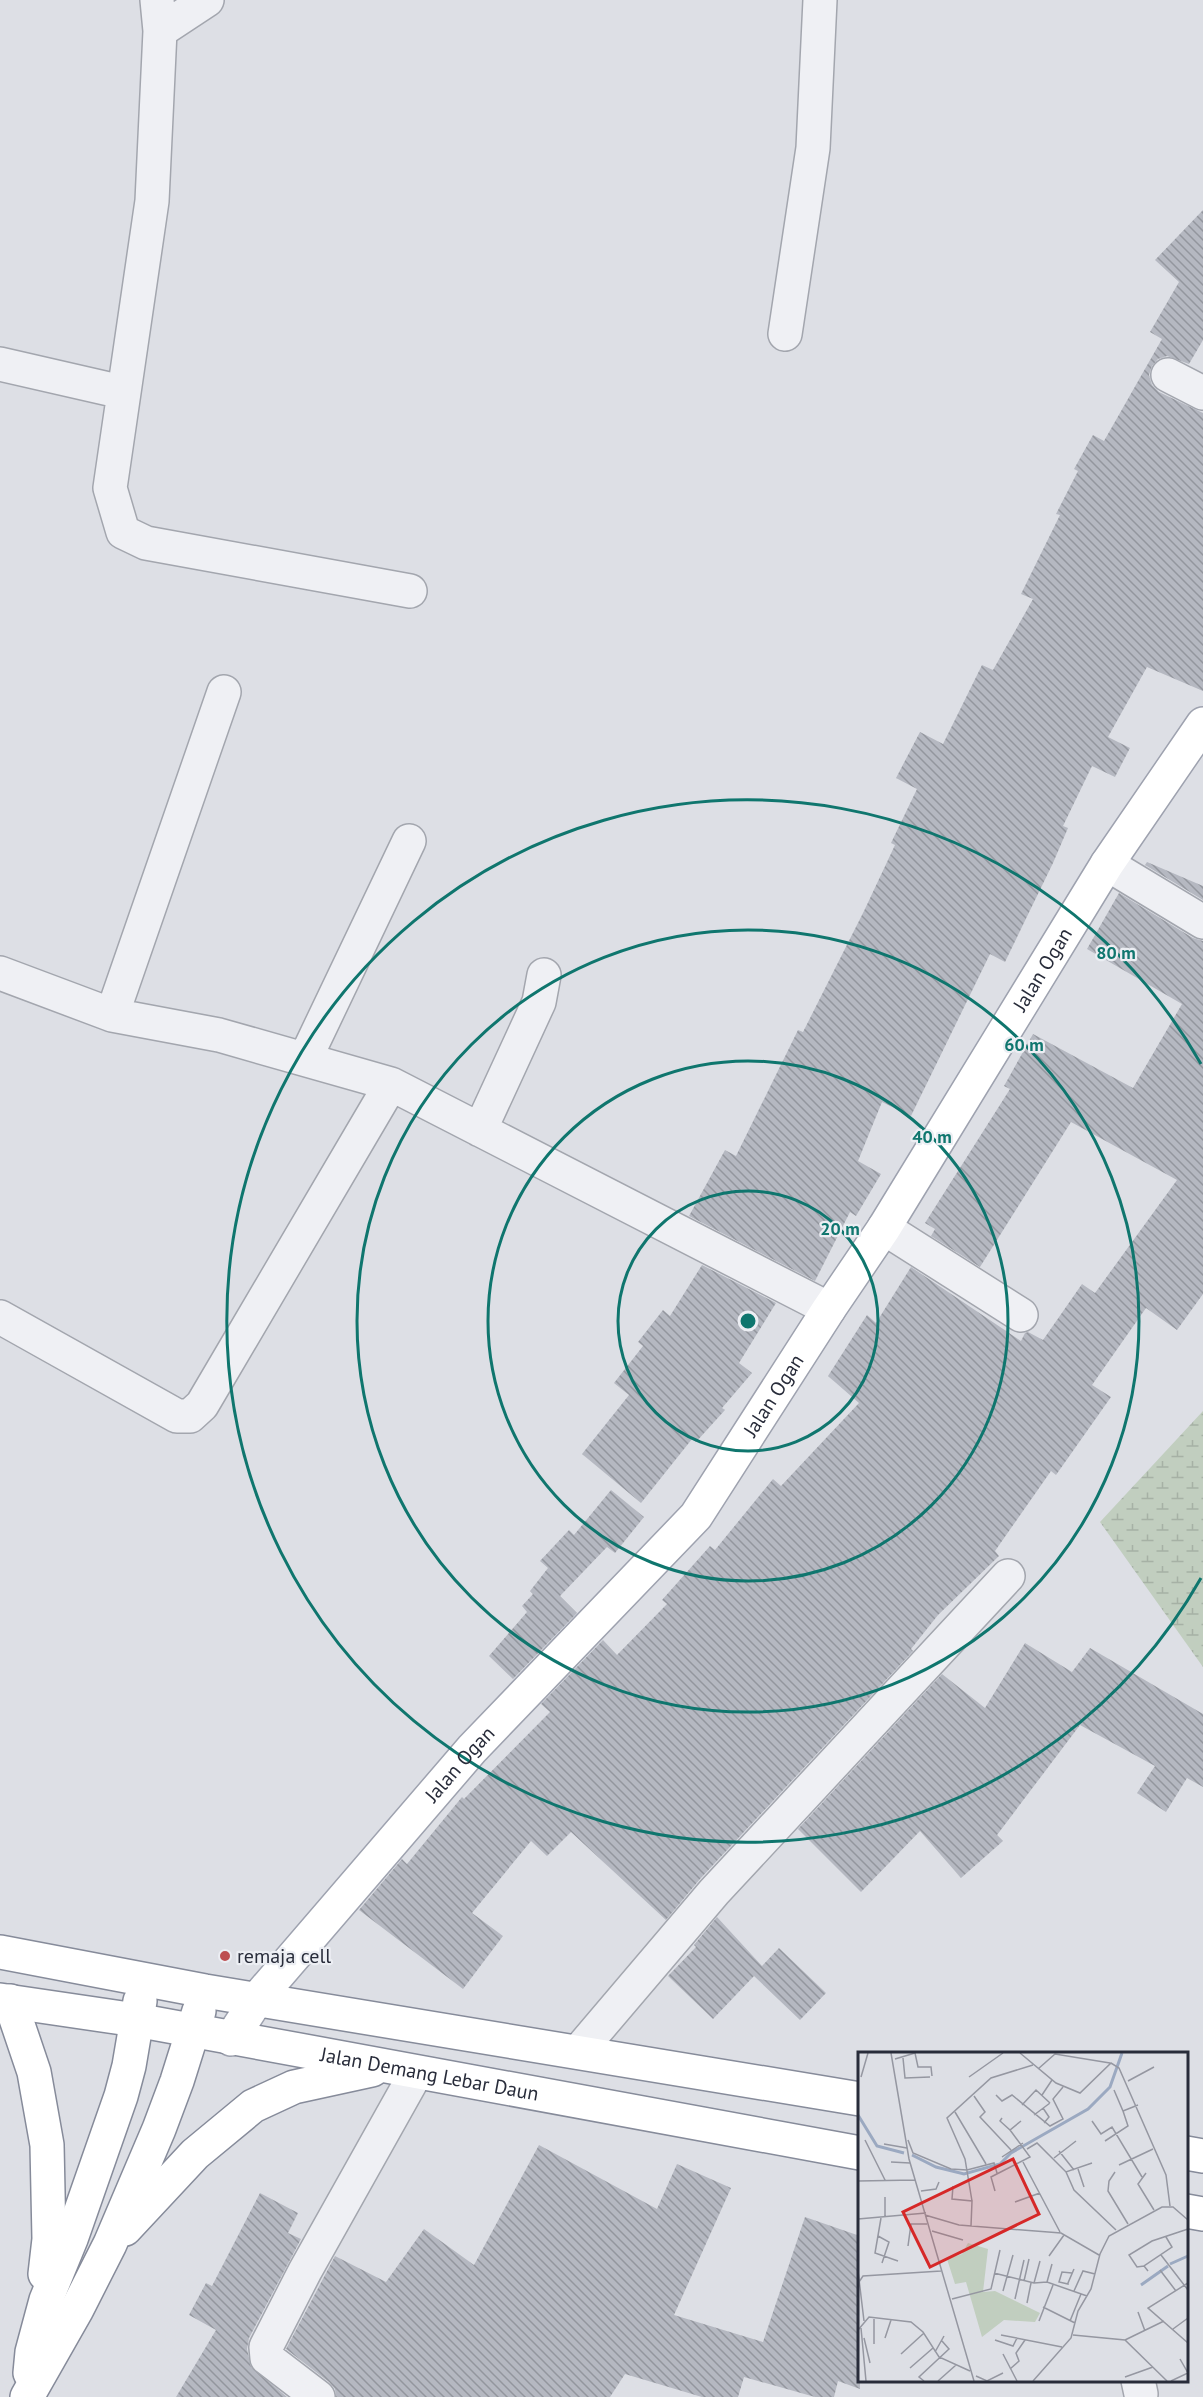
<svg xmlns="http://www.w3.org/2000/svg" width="1203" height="2397" viewBox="0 0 1203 2397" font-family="'PT Sans',sans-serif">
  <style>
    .wetland { fill: url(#wetland-marsh) }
    .building { fill: url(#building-back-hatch) }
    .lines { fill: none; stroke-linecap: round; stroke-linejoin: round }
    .minor-casing { stroke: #a3a6ae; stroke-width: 36 }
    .major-casing { stroke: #9ea2af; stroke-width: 36 }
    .highway-casing { stroke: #868b9a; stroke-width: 36 }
    .minor { stroke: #eff0f4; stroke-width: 33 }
    .major { stroke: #fff; stroke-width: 33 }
    .highway { stroke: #fff; stroke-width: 33 }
    .ring { fill: none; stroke: #0f766e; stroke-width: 3 }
    .poi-dot { fill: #bd4e51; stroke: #eceef3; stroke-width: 2 }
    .labels { text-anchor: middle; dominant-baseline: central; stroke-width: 4.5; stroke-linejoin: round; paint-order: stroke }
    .street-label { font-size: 20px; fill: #282c3a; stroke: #eceef3 }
    .poi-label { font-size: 20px; fill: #282c3a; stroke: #eceef3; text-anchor: start }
    .inset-river { fill: none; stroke: #9ba9c1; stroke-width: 3 }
    .inset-road { fill: none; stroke: #9597a1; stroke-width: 1.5 }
    .view { fill: #d62828; fill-opacity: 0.15; stroke: #d62828; stroke-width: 3 }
    .inset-edge { fill: none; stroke: #282c3a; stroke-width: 3 }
    .centre { fill: #0f766e; stroke: #eceef3; stroke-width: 3 }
    .ring-label { font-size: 18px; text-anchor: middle; font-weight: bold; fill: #0f766e; stroke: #eceef3; stroke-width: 4.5; stroke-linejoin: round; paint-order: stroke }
  </style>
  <defs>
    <pattern id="wetland-marsh" width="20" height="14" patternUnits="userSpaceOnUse" patternTransform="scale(1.5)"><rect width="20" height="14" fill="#c1cebf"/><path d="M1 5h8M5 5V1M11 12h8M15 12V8" fill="none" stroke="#a6b1a5"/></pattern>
    <pattern id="building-back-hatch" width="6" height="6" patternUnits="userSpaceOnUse" patternTransform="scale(1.5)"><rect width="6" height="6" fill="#b5b8c1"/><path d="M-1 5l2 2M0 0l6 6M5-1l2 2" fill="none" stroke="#93969e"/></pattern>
  </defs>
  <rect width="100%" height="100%" fill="#dddfe5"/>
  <path class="wetland" d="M 1203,1411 L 1203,1667 L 1100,1522 Z"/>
  <path class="building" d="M 1203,210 L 1203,340 L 1189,364 L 1167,356 L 1158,359 L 1152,366 L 1149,375 L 1152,385 L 1159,392 L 1203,413 L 1203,691 L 1147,667 L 1108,737 L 1130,748 L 1115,777 L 1092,766 L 1063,826 L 1068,828 L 1053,863 L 1005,962 L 990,954 L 911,1116 L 882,1102 L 858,1161 L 881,1174 L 856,1216 L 850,1212 L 815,1281 L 689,1216 L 725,1150 L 736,1156 L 798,1030 L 803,1032 L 864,911 L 895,845 L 891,843 L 917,789 L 896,778 L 920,732 L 943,744 L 982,665 L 993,670 L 1033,599 L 1021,594 L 1060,515 L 1056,514 L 1078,471 L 1074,469 L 1093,435 L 1104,441 L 1162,339 L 1150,332 L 1179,282 L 1155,260 Z
    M 1147,862 L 1203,886 L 1203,900 L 1145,865 Z
    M 1119,893 L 1193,938 L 1203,941 L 1203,1294 L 1177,1330 L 1146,1308 L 1092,1385 L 1111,1397 L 1056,1475 L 1051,1471 L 995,1551 L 999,1556 L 938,1615 L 911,1649 L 913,1651 L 700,1879 L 666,1920 L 571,1832 L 547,1856 L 531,1841 L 472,1913 L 503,1936 L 463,1989 L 359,1910 L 402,1859 L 407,1864 L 462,1797 L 464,1799 L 550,1712 L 541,1704 L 603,1640 L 617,1655 L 667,1604 L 662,1600 L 710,1546 L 715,1550 L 773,1479 L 781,1486 L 859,1403 L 828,1376 L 867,1315 L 876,1323 L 911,1267 L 1021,1341 L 1025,1333 L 1028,1332 L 1043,1340 L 1082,1284 L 1095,1293 L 1177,1180 L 1071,1122 L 980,1267 L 931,1236 L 935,1229 L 925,1223 L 1010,1089 L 1004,1086 L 1033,1034 L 1133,1088 L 1182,1004 L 1087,949 Z
    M 702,1265 L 776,1303 L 739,1363 L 752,1373 L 722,1408 L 725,1410 L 696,1442 L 692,1439 L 641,1503 L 582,1454 L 629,1395 L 614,1383 L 643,1346 L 638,1342 L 663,1310 L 670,1316 Z
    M 611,1490 L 644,1517 L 615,1553 L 607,1547 L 560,1596 L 577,1613 L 513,1679 L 489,1656 L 527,1612 L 522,1606 L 533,1594 L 530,1591 L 548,1568 L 540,1561 L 569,1530 L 574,1535 Z
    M 1025,1643 L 1072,1672 L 1090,1648 L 1203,1714 L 1203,1787 L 1187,1778 L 1166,1812 L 1137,1793 L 1155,1766 L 1080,1725 L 997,1835 L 1003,1841 L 961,1878 L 920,1831 L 861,1892 L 798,1829 L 942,1674 L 985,1708 Z
    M 717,1917 L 762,1966 L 779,1948 L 826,1993 L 800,2020 L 754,1976 L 713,2019 L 668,1976 L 696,1947 L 694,1945 Z
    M 539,2145 L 657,2209 L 677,2164 L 731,2188 L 674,2315 L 763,2342 L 805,2217 L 860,2236 L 860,2389 L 838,2381 L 834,2397 L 815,2397 L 744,2377 L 738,2397 L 702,2397 L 625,2374 L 610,2397 L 336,2397 L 335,2389 L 329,2382 L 286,2349 L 335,2256 L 386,2282 L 424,2229 L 474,2265 Z
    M 260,2193 L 298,2213 L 288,2233 L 301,2239 L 249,2338 L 247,2349 L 251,2367 L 287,2397 L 176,2397 L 216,2330 L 189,2315 L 206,2283 L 212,2286 Z"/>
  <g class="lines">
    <defs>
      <path id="minor" d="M 157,0 L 160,31 L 152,201 L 110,488 L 123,532 L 146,543 L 410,591
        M 160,31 L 207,0
        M 785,334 L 813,148 L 820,0
        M 0,364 L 122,392
        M 1168,375 L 1203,393
        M 1107,864 L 1203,922
        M 0,973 L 112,1015 L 219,1035 L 391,1084
        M 112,1015 L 224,692
        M 305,1059 L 409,841
        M 480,1130 L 539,1002 L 544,975
        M 884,1228 L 1021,1315
        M 0,1317 L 177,1416 L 190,1416 L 202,1405 L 391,1084 L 829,1309
        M 578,2052 L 714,1892 L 1008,1576
        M 1138,2380 L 1141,2394
        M 318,2397 L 267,2358 L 266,2347 L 305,2271 L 416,2073"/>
      <g id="major">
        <path id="s1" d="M 231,2039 L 257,1999 L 472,1749 L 696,1516 L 829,1309 L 884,1228 L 1107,864 L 1203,724"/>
      </g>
      <g id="highway">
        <path d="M 0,1952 L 205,1991 L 860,2099"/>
        <path id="s2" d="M 0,2000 L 136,2020 L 860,2153"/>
        <path d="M 10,2001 L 34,2072 L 47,2145 L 49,2239 L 45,2274"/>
        <path d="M 1186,2153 L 1203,2156"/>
        <path d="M 1186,2211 L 1203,2214"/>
        <path d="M 125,2229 L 195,2154 L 253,2106 L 294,2087 L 372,2070"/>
        <path d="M 30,2373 L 32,2352 L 46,2300 L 71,2239 L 121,2096 L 129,2066 L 140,2001"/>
        <path d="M 27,2397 L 77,2309 L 110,2244 L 159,2129 L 177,2081 L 199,2011"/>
      </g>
    </defs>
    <use href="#minor" class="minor-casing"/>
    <use href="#major" class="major-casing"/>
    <use href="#highway" class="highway-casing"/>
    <use href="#minor" class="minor"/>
    <use href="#major" class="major"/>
    <use href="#highway" class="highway"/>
  </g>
  <g class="ring">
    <circle cx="748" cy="1321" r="130"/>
    <circle cx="748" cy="1321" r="260"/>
    <circle cx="748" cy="1321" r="391"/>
    <path d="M1201 1578A521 521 0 1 1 1201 1064"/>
  </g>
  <circle class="poi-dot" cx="225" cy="1956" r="6"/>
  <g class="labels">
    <g class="street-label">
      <text stroke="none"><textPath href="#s1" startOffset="1348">Jalan Ogan</textPath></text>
      <text stroke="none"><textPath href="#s1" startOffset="844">Jalan Ogan</textPath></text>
      <text stroke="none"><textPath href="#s1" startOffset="358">Jalan Ogan</textPath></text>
      <text stroke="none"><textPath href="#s2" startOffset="436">Jalan Demang Lebar Daun</textPath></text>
    </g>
    <g class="poi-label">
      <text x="237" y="1956">remaja cell</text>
    </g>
  </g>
  <g transform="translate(858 2052)">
    <rect width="330" height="330" fill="#dddfe5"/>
    <path d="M 110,191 L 130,197 L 125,240 L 137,239 L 182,261 L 177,270 L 146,268 L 124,285 L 108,230 L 97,232 L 89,207 L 104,202 Z" fill="#c1cebf"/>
    <path class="inset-river" d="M 0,63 L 19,94 L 46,101M 54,103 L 78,115 L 106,122 L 142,112 L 153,101 L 230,57 L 252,35 L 264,1M 312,212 L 330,204M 283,233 L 310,214"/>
    <path class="inset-road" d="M 33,1 L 51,107 L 116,329M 162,1 L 198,31 L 222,41 L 253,11 L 261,16 L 308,123 L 312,154M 45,6 L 47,26 L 72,25M 37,7 L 57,1 L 60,15 L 73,15 L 74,24M 180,17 L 197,2 L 252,11M 3,25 L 10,1M 111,25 L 145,1M 270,29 L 296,15M 256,38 L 265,59 L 280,53M 138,43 L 144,49 L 154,43 L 192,74 L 205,67 L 195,47 L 205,35M 184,43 L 194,28M 116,44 L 127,60 L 122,65 L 153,98M 164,53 L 178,38 L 192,51M 185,56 L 191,65 L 186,71M 97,60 L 128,112M 176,63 L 192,51M 144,66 L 142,69 L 152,78 L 163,69M 234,69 L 243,82 L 254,75 L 284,125M 7,88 L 27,128M 50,88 L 55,101 L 93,117 L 109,118 L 136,111 L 139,121M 247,89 L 270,74 L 265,59M 26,92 L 49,96M 169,97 L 179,91 L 208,120 L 234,111M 201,99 L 216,118M 144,105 L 165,91M 196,106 L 218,89M 33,110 L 52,111M 165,110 L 202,180M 261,113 L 295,97M 220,117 L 226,135M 208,120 L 216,138 L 258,178M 257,120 L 251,129 L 250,139 L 270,172M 288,121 L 280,132 L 296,158M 0,129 L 57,128M 95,134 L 94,147 L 114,149 L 113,174M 63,139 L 78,137 L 81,130M 137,139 L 133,125 L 172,105 L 152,78M 114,149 L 107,107 L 89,66 L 133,26 L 175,13M 157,150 L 182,141M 67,163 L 101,173 L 203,181 L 241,203M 27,164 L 27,145M 23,166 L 17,201 L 40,209M 0,167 L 68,161M 74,179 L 105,188M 20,184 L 31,190 L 24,211M 50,194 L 53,172 L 69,172M 303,203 L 330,238M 191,204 L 206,183M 286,214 L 279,215 L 271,203 L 294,189 L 330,177M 302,218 L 318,239M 0,219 L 6,269M 290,219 L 286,214 L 314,195 L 308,185M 136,221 L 176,231 L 189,230 L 229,244M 214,221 L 204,220 L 201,230 L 210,232 L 210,231 L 216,217M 166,229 L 171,207M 1,230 L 5,224 L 83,219M 189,230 L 194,212M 176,231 L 182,209M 330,231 L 290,256 L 330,291M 145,239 L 155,203M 216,239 L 225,219 L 237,222M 94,247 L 133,237 L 142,198M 157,247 L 166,208M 169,251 L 173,231M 185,255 L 217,271M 280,260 L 287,279M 181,269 L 195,233M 212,269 L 223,242M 3,276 L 8,329M 315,277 L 330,266M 0,278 L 11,265 L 53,270 L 65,280 L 81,305 L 112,319M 143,283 L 204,295M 215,283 L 267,288 L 309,329M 6,286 L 12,311M 27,286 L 33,268M 137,288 L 155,294 L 159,286M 267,288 L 306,269M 16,292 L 16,265M 77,300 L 86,284M 43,302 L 66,281M 145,302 L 159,329M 52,316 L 75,296M 152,317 L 161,309 L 158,301 L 167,288M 118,324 L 129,329 L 145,321M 267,325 L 295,315M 66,329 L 61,325 L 91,297 L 84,289M 80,329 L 98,313M 175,329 L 213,286 L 220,259 L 233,237 L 242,202 L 251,184 L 304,155 L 315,155 L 330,168M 313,329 L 330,321 L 322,307"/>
    <path class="view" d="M 155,107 L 181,162 L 72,215 L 45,160 Z"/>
    <rect width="330" height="330" class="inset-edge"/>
  </g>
  <circle cx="748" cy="1321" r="9" class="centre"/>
  <g class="ring-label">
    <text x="1116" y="959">80 m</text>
    <text x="1024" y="1051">60 m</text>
    <text x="932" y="1143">40 m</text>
    <text x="840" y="1235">20 m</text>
  </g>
</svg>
